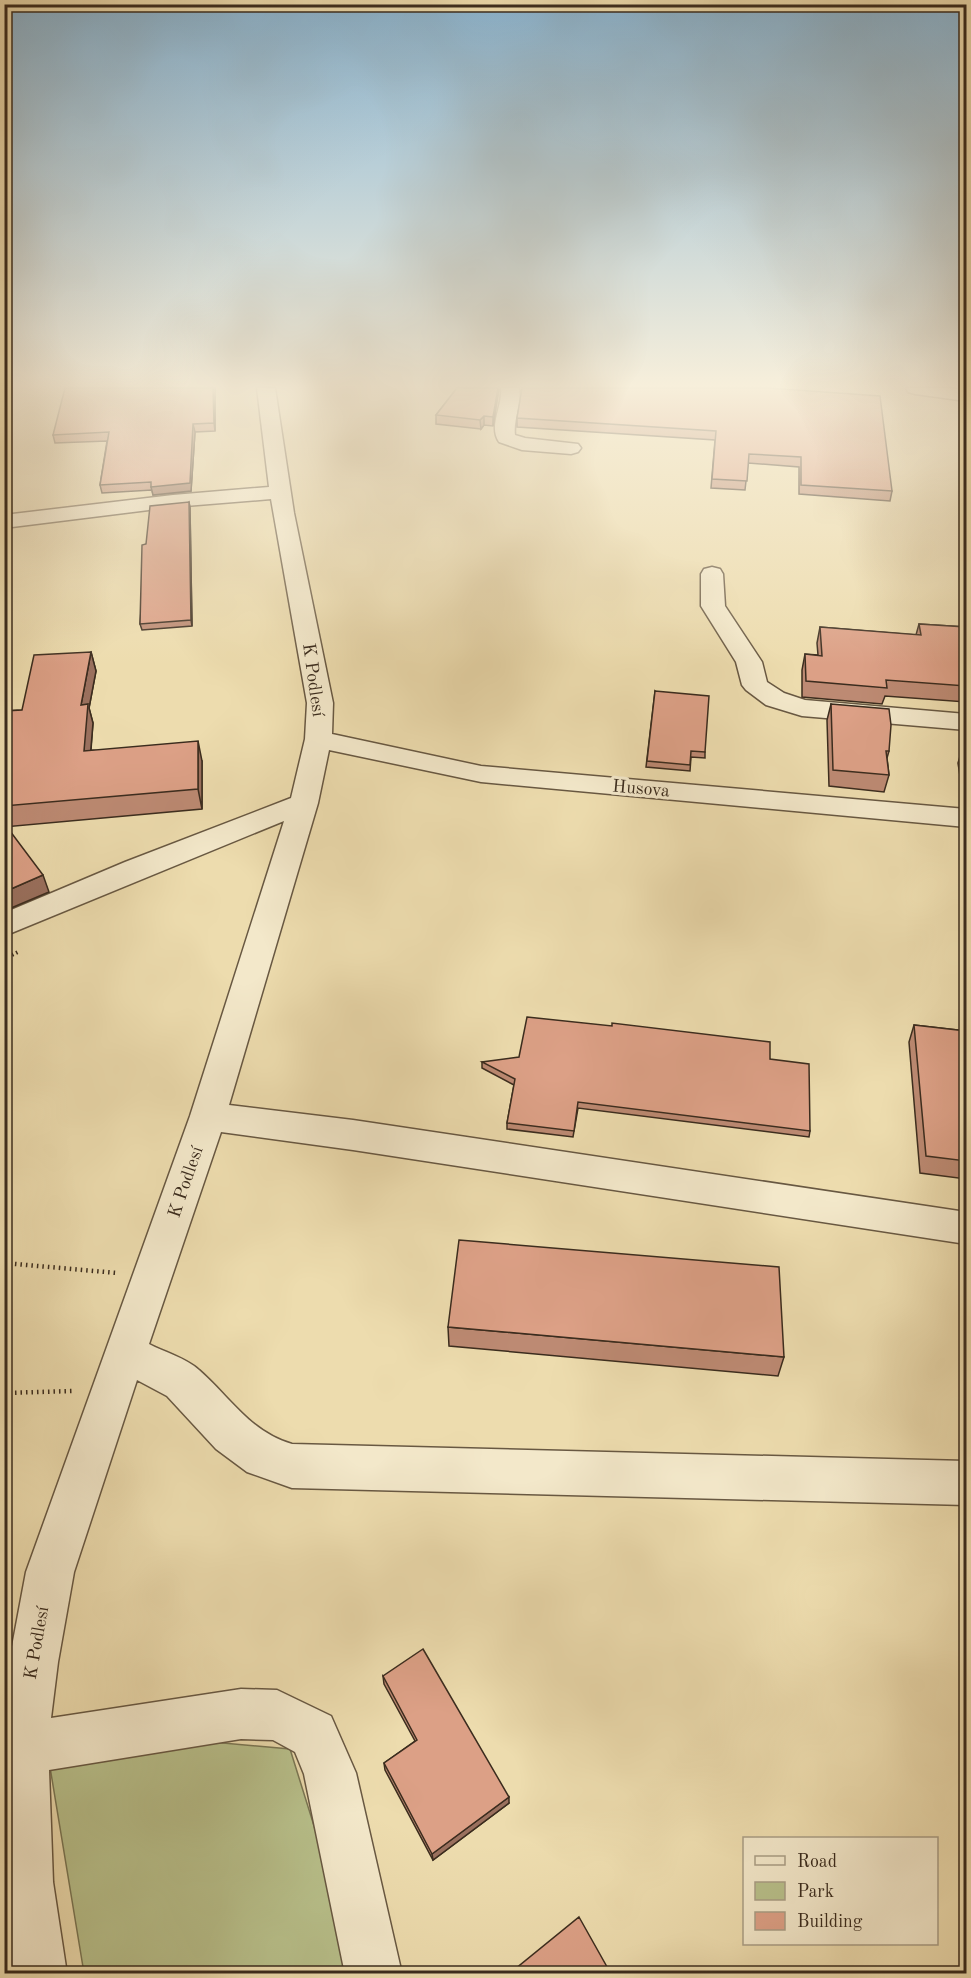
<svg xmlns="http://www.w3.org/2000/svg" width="971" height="1978" viewBox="0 0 971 1978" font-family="'Old Standard TT',serif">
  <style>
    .green { fill: #b8c08b; stroke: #7a7654; stroke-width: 1.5 }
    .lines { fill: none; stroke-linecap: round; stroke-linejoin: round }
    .minor-casing { stroke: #685842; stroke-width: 3 }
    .path-far1 { stroke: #3b2c1e; stroke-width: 4; stroke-dasharray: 1.5 3; stroke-linecap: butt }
    .path { stroke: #3b2c1e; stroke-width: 4.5; stroke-dasharray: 1.5 4; stroke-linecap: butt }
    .minor { fill: #f3e8ca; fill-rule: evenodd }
    .wall { fill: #bd8a73; stroke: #3b2c1e; stroke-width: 1.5 }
    .shaded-wall { fill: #9a705e; stroke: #3b2c1e; stroke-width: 1.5 }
    .building { fill: #dca086; stroke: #3b2c1e; stroke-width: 1.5 }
    .labels { text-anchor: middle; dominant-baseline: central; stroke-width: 6; stroke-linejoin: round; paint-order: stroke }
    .street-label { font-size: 18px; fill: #3b2c1e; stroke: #f3e8ca }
  </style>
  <rect width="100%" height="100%" fill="#eddcae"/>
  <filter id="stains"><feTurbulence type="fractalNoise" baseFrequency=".00333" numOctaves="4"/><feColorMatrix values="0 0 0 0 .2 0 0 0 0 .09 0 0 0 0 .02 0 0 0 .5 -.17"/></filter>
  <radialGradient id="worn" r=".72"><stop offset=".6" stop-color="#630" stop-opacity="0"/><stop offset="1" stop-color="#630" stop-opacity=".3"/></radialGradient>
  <path class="green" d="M 157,1737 L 290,1749 L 360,1973 L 84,1973 L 48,1755 Z"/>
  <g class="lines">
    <defs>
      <path id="minor" d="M 257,388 L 275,388 L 294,513 L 333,703 L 332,734 L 481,766 L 966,809 L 966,827 L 481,782 L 329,750 L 318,803 L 229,1105 L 353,1120 L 966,1212 L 966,1244 L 353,1150 L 221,1132 L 149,1344 C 164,1352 186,1358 199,1370 C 230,1397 250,1432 292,1444 L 966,1461 L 966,1505 L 292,1488 L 247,1472 L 216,1449 L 167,1396 L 137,1380 L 74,1572 L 58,1662 L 51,1718 L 241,1689 L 277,1690 L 331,1716 L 356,1773 L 402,1974 L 345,1974 L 304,1774 L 295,1752 L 273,1740 L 241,1739 L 49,1770 L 53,1882 L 67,1974 L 10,1974 L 4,1927 L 4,1689 L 26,1572 L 190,1116 L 284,821 L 4,936 L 4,913 L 125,862 L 291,798 L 305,739 L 307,703 L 271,499 L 173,507 L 4,528 L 4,515 L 173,495 L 269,487 Z
        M 501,388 L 519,388 C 522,404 513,419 515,435 L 525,438 L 578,444 L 581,448 L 578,452 L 571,454 L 522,450 L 499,442 C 488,426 503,406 501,388 Z
        M 906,388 L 948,388 L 966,390 L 966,401 L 915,394 L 908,392 Z
        M 712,567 L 720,569 L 723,574 L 725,606 L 762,662 L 767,682 L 784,693 L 805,700 L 966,714 L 966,730 L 802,716 L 766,705 L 746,690 L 742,685 L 736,662 L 701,606 L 701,574 L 704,569 Z"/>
    </defs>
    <use href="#minor" class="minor-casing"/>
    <path class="path-far1" d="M 4,959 L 20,951"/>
    <path class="path" d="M 4,1263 L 117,1273
      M 4,1393 L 73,1391"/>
    <use href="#minor" class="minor"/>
  </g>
  <path class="wall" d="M 215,388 L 215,431 L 195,432 L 191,491 L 153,495 L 152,490 L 102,493 L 100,485 L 107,441 L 55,443 L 53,435 Z
    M 457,388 L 499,388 L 493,426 L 484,425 L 481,429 L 436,424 L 436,415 Z
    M 768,388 L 892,491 L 890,501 L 799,494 L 799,467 L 748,463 L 745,490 L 711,488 L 715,440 L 517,427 L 517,418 Z
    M 189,502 L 190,508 L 192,626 L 142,630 L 140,624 L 146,544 Z
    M 919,624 L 966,627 L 966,702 L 885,696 L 882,704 L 802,697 L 802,670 L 805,654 L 818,655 L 817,643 L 820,627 L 916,635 Z
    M 91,652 L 96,671 L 89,708 L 93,723 L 91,750 L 202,761 L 202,809 L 4,827 L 4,711 L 22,710 Z
    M 655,691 L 705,752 L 705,758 L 691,757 L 690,771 L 646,767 Z
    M 831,704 L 889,751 L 887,758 L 889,775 L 884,792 L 829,786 L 827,720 Z
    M 963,746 L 966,747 L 966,795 L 963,795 L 958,763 Z
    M 914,1025 L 966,1031 L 966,1179 L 920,1173 L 909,1042 Z
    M 770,1059 L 810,1131 L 809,1137 L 578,1108 L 573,1137 L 507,1129 L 507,1123 L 514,1085 L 482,1068 L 482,1062 Z
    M 448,1327 L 784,1357 L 778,1376 L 449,1346 Z
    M 383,1676 L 509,1803 L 433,1860 L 385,1770 L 384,1763 L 415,1741 L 384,1684 Z"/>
  <path class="shaded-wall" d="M 213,388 L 215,388 L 215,431 L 214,423 Z
    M 498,388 L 499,388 L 493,426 L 493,417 Z
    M 484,416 L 484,425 L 481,429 L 480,420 Z
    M 193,424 L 195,432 L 191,491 L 153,495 L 151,487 Z
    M 5,447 L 8,457 L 4,470 L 4,448 Z
    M 189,502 L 190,508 L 192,626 L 191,620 Z
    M 91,652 L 96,671 L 89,708 L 93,723 L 89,771 L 84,751 L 81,705 Z
    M 198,741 L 202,761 L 202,809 L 198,789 Z
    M 43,875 L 49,892 L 4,911 L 4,892 Z
    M 509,1797 L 509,1803 L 433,1860 L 432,1854 Z"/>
  <path class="building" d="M 65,388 L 213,388 L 214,423 L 193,424 L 190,483 L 151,487 L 151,482 L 100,485 L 109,432 L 53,435 Z
    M 457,388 L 498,388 L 493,417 L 484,416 L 480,420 L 436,415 Z
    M 522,388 L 768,388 L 880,396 L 892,491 L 801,485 L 801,457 L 749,454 L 747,481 L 712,479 L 716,431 L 517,418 Z
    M 189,502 L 191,620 L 140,624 L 142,545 L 146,544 L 150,506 Z
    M 919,624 L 966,627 L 966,686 L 886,680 L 887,688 L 806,681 L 805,654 L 822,656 L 820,627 L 921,635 Z
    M 91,652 L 81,705 L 88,704 L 84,751 L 198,741 L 198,789 L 4,806 L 4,711 L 22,710 L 34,655 Z
    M 655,691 L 709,696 L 705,752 L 691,751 L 690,765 L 647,761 Z
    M 831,704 L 889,709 L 891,725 L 889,751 L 886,751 L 889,775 L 833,770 Z
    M 963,746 L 966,747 L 966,765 Z
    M 10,831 L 43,875 L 4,892 L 4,833 Z
    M 527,1017 L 612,1026 L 612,1023 L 770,1042 L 770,1059 L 809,1064 L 810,1131 L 578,1102 L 574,1131 L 507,1123 L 515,1079 L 482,1062 L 519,1057 Z
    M 914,1025 L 966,1031 L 966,1161 L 926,1156 Z
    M 459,1240 L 779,1267 L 784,1357 L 448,1327 Z
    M 423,1649 L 509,1797 L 432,1854 L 384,1763 L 417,1740 L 383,1676 Z
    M 579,1917 L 611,1974 L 509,1974 Z"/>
  <linearGradient id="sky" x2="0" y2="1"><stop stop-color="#8ab6d4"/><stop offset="0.58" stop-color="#f7efdb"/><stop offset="1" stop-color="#f7efdb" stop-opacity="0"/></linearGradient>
  <rect width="971" height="665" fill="url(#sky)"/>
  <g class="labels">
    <g class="street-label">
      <text transform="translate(313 680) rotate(82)">K Podlesí</text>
      <text transform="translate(641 789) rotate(5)">Husova</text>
      <text transform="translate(186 1182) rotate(-71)">K Podlesí</text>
      <text transform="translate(37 1643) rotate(-80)">K Podlesí</text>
    </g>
  </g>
  <rect width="971" height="1978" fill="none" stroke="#eddcae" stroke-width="24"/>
  <rect x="6" y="6" width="959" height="1966" fill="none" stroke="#3b2c1e" stroke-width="3"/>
  <rect x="12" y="12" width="947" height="1954" fill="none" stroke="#3b2c1e" stroke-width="1.5"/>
  <rect x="743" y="1837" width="195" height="108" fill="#f3e8ca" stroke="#a99d85" stroke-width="1.5"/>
  <rect x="755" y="1856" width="30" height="9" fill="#f3e8ca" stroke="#a99d85" stroke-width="1.5"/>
  <text x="797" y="1867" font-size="18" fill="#3b2c1e">Road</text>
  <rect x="755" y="1882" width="30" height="18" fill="#b8c08b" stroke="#a99d85" stroke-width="1.5"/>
  <text x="797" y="1897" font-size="18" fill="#3b2c1e">Park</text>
  <rect x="755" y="1912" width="30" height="18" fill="#dca086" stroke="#a99d85" stroke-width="1.5"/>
  <text x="797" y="1927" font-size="18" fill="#3b2c1e">Building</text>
  <rect width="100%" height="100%" filter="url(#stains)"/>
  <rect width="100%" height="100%" fill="url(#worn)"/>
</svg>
